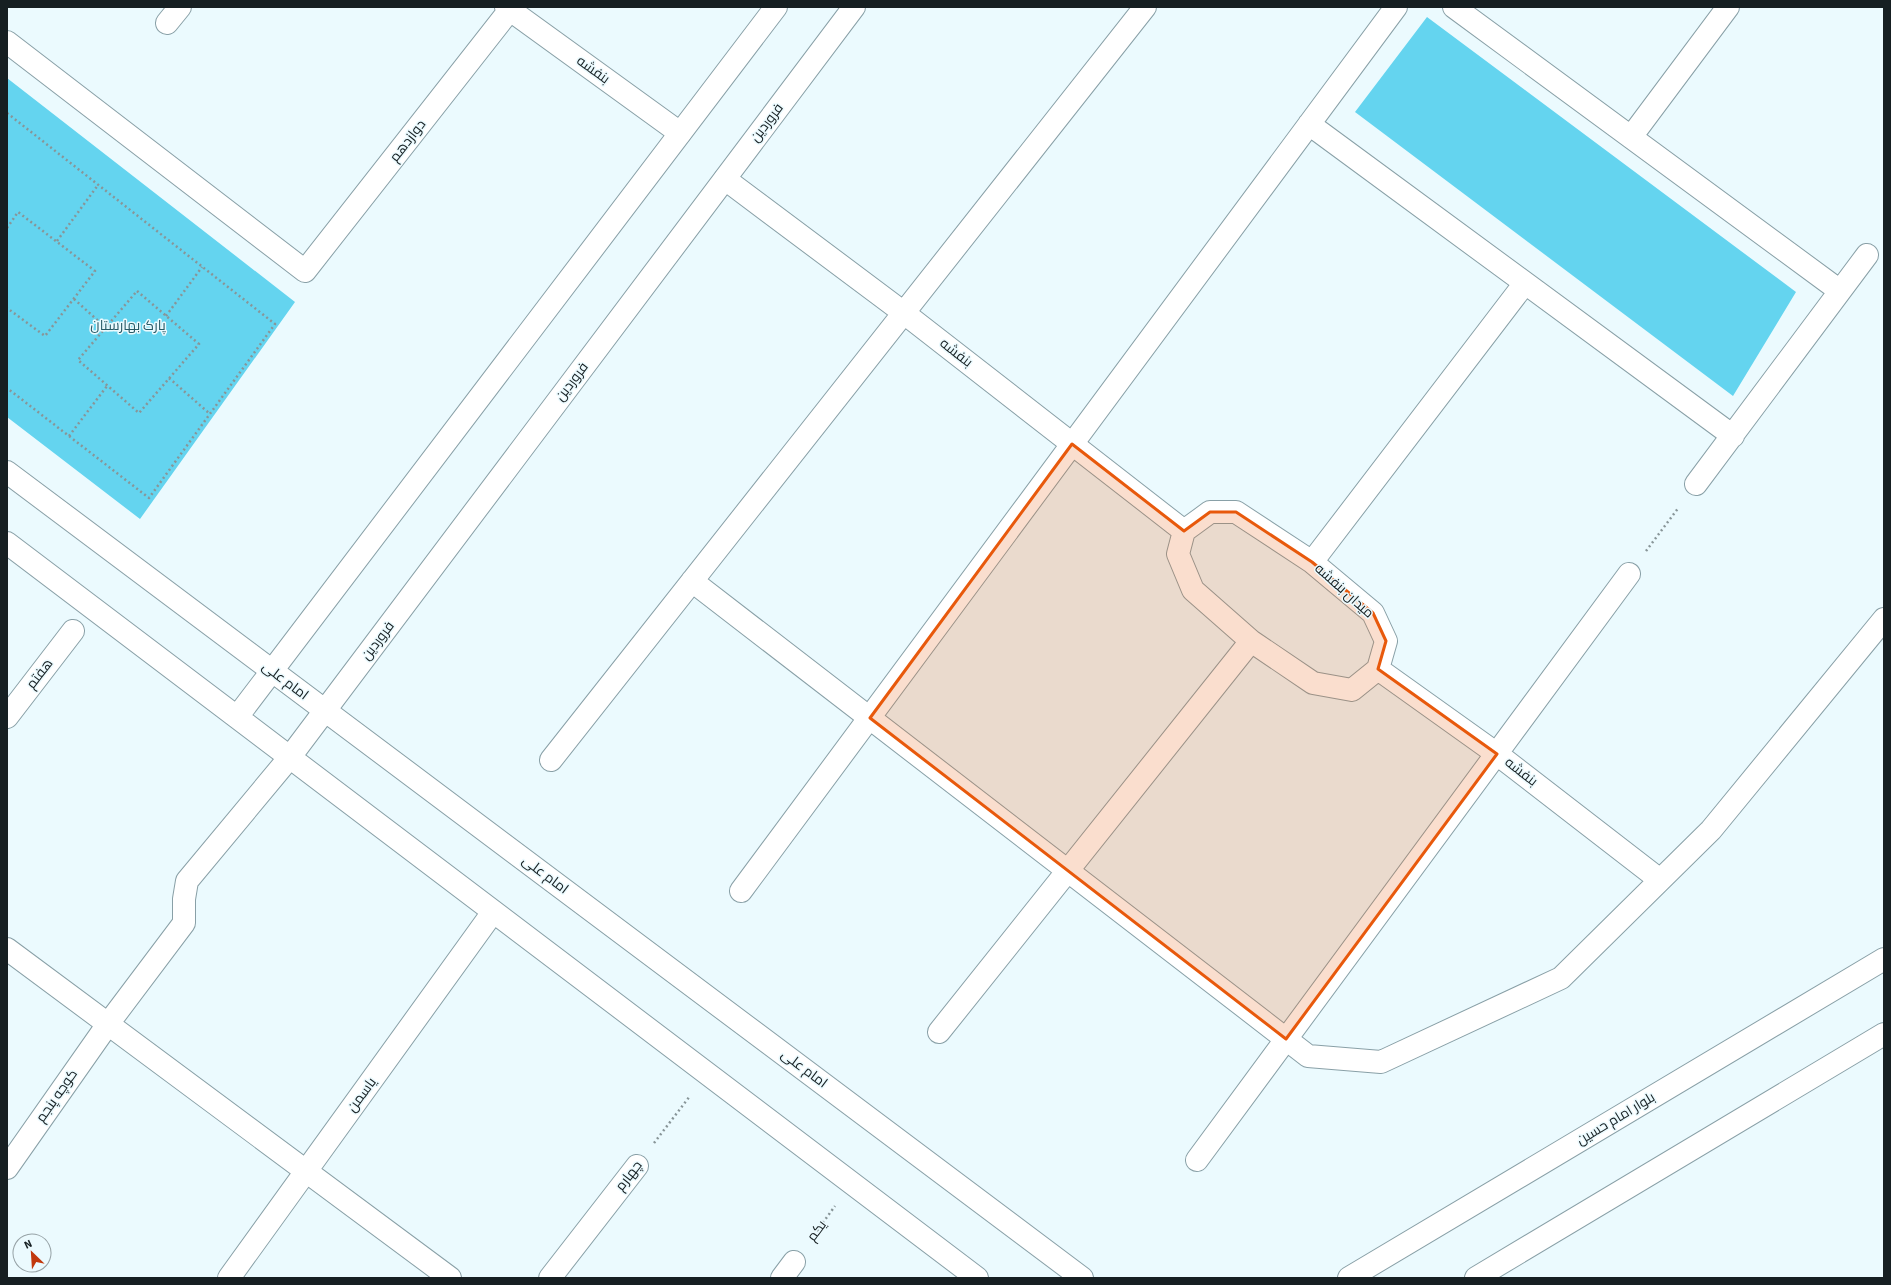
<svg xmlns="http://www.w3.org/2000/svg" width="1891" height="1285" viewBox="0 0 1891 1285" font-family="'Source Sans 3',Cairo,sans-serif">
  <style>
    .park { fill: #64d4ef }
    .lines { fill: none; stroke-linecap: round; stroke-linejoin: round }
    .minor-casing { stroke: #89a0a7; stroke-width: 24 }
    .tertiary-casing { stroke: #89a0a7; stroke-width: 24 }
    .path { stroke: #889598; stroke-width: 2.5; stroke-dasharray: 2 3; stroke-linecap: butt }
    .minor { stroke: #fff; stroke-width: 22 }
    .tertiary { stroke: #fff; stroke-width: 22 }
    .marked { fill: #e8590c; fill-opacity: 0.2; stroke: #e8590c; stroke-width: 3; stroke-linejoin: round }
    .labels { text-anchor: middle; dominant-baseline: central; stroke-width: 3; stroke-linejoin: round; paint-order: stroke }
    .street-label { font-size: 14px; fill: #161f22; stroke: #ebfafe }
    .park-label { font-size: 14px; fill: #275965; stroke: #ebfafe }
  </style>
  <rect width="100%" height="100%" fill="#ebfafe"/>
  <path class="park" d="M 1427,17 L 1796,292 L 1733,396 L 1355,112 Z
    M 7,78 L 295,302 L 140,519 L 7,417 Z"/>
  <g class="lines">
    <defs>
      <path id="minor" d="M 506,7 L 680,133
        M 1454,7 L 1840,291
        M 167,23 L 180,7
        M 7,42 L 305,271 L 512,7
        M 1309,124 L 1733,436
        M 1631,137 L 1728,7
        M 725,179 L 904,313 L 1184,531
        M 1696,484 L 1867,255
        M 1210,512 L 1236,512 L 1312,562 L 1373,613 L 1386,641 L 1378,669 L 1352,690 L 1313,683 L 1251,641 L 1193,590 L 1178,554 L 1184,531 Z
        M 1312,562 L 1525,283
        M 692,581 L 1308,1056 L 1381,1062 L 1561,978 L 1711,830 L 1884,619
        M 1378,669 L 1497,754 L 1660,880
        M 7,717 L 73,631
        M 551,760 L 1145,7
        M 741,891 L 1396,7
        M 7,949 L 450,1278
        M 939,1032 L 1251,641
        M 1197,1160 L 1629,574
        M 7,1168 L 108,1024 L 184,923 L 184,899 L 187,881 L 290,757
        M 229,1278 L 493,912
        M 550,1278 L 637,1166
        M 782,1278 L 794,1262"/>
      <path id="tertiary" d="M 7,472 L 1082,1278
        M 7,543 L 977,1278
        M 237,717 L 776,7
        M 290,757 L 854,7
        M 1349,1278 L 1884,959
        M 1476,1278 L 1884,1034"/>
    </defs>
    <use href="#minor" class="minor-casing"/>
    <use href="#tertiary" class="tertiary-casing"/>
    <path class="path" d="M 7,113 L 275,324 L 149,498 L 7,388
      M 7,228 L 18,212 L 95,271 L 45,336 L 7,308
      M 57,241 L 98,185
      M 137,291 L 199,344 L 139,413 L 78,360 Z
      M 74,299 L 105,327
      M 166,316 L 202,267
      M 169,378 L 210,414
      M 69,436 L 107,386
      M 1646,551 L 1679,507
      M 654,1143 L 690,1096
      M 811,1239 L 835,1206"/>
    <use href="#minor" class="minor"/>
    <use href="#tertiary" class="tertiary"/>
  </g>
  <path class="marked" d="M 1072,444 L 1184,531 L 1210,512 L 1236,512 L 1312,562 L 1373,613 L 1386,641 L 1378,669 L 1497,754 L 1286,1039 L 870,718 Z"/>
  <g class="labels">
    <g class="street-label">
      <text transform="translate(593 70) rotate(36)">بنفشه</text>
      <text transform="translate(767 123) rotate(-53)">فروردین</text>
      <text transform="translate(408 141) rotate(-52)">دوازدهم</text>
      <text transform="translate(956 353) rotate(38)">بنفشه</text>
      <text transform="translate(572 382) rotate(-53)">فروردین</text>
      <text transform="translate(1344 591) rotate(42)">میدان بنفشه</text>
      <text transform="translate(378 641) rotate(-53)">فروردین</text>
      <text transform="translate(40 674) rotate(-52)">هفتم</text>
      <text transform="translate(285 681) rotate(37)">امام علی</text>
      <text transform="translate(1521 772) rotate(38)">بنفشه</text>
      <text transform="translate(545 875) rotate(37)">امام علی</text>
      <text transform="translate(804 1069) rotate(37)">امام علی</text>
      <text transform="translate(362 1095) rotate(-54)">یاسمن</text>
      <text transform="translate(57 1096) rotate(-55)">کوچه پنجم</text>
      <text transform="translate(1616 1119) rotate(-31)">بلوار امام حسین</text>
      <text transform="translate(629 1176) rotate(-52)">چهارم</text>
      <text transform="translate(817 1231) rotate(-53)">یکم</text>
    </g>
    <g class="park-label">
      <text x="128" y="326">پارک بهارستان</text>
    </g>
  </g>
  <rect width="1891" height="1285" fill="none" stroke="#161f22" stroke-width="16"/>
  <g transform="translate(32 1253) rotate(335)"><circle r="19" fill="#ebfafe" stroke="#96a2a6"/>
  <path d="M0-3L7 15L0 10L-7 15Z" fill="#c1380d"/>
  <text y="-6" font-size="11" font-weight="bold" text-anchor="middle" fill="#161f22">N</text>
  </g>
</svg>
